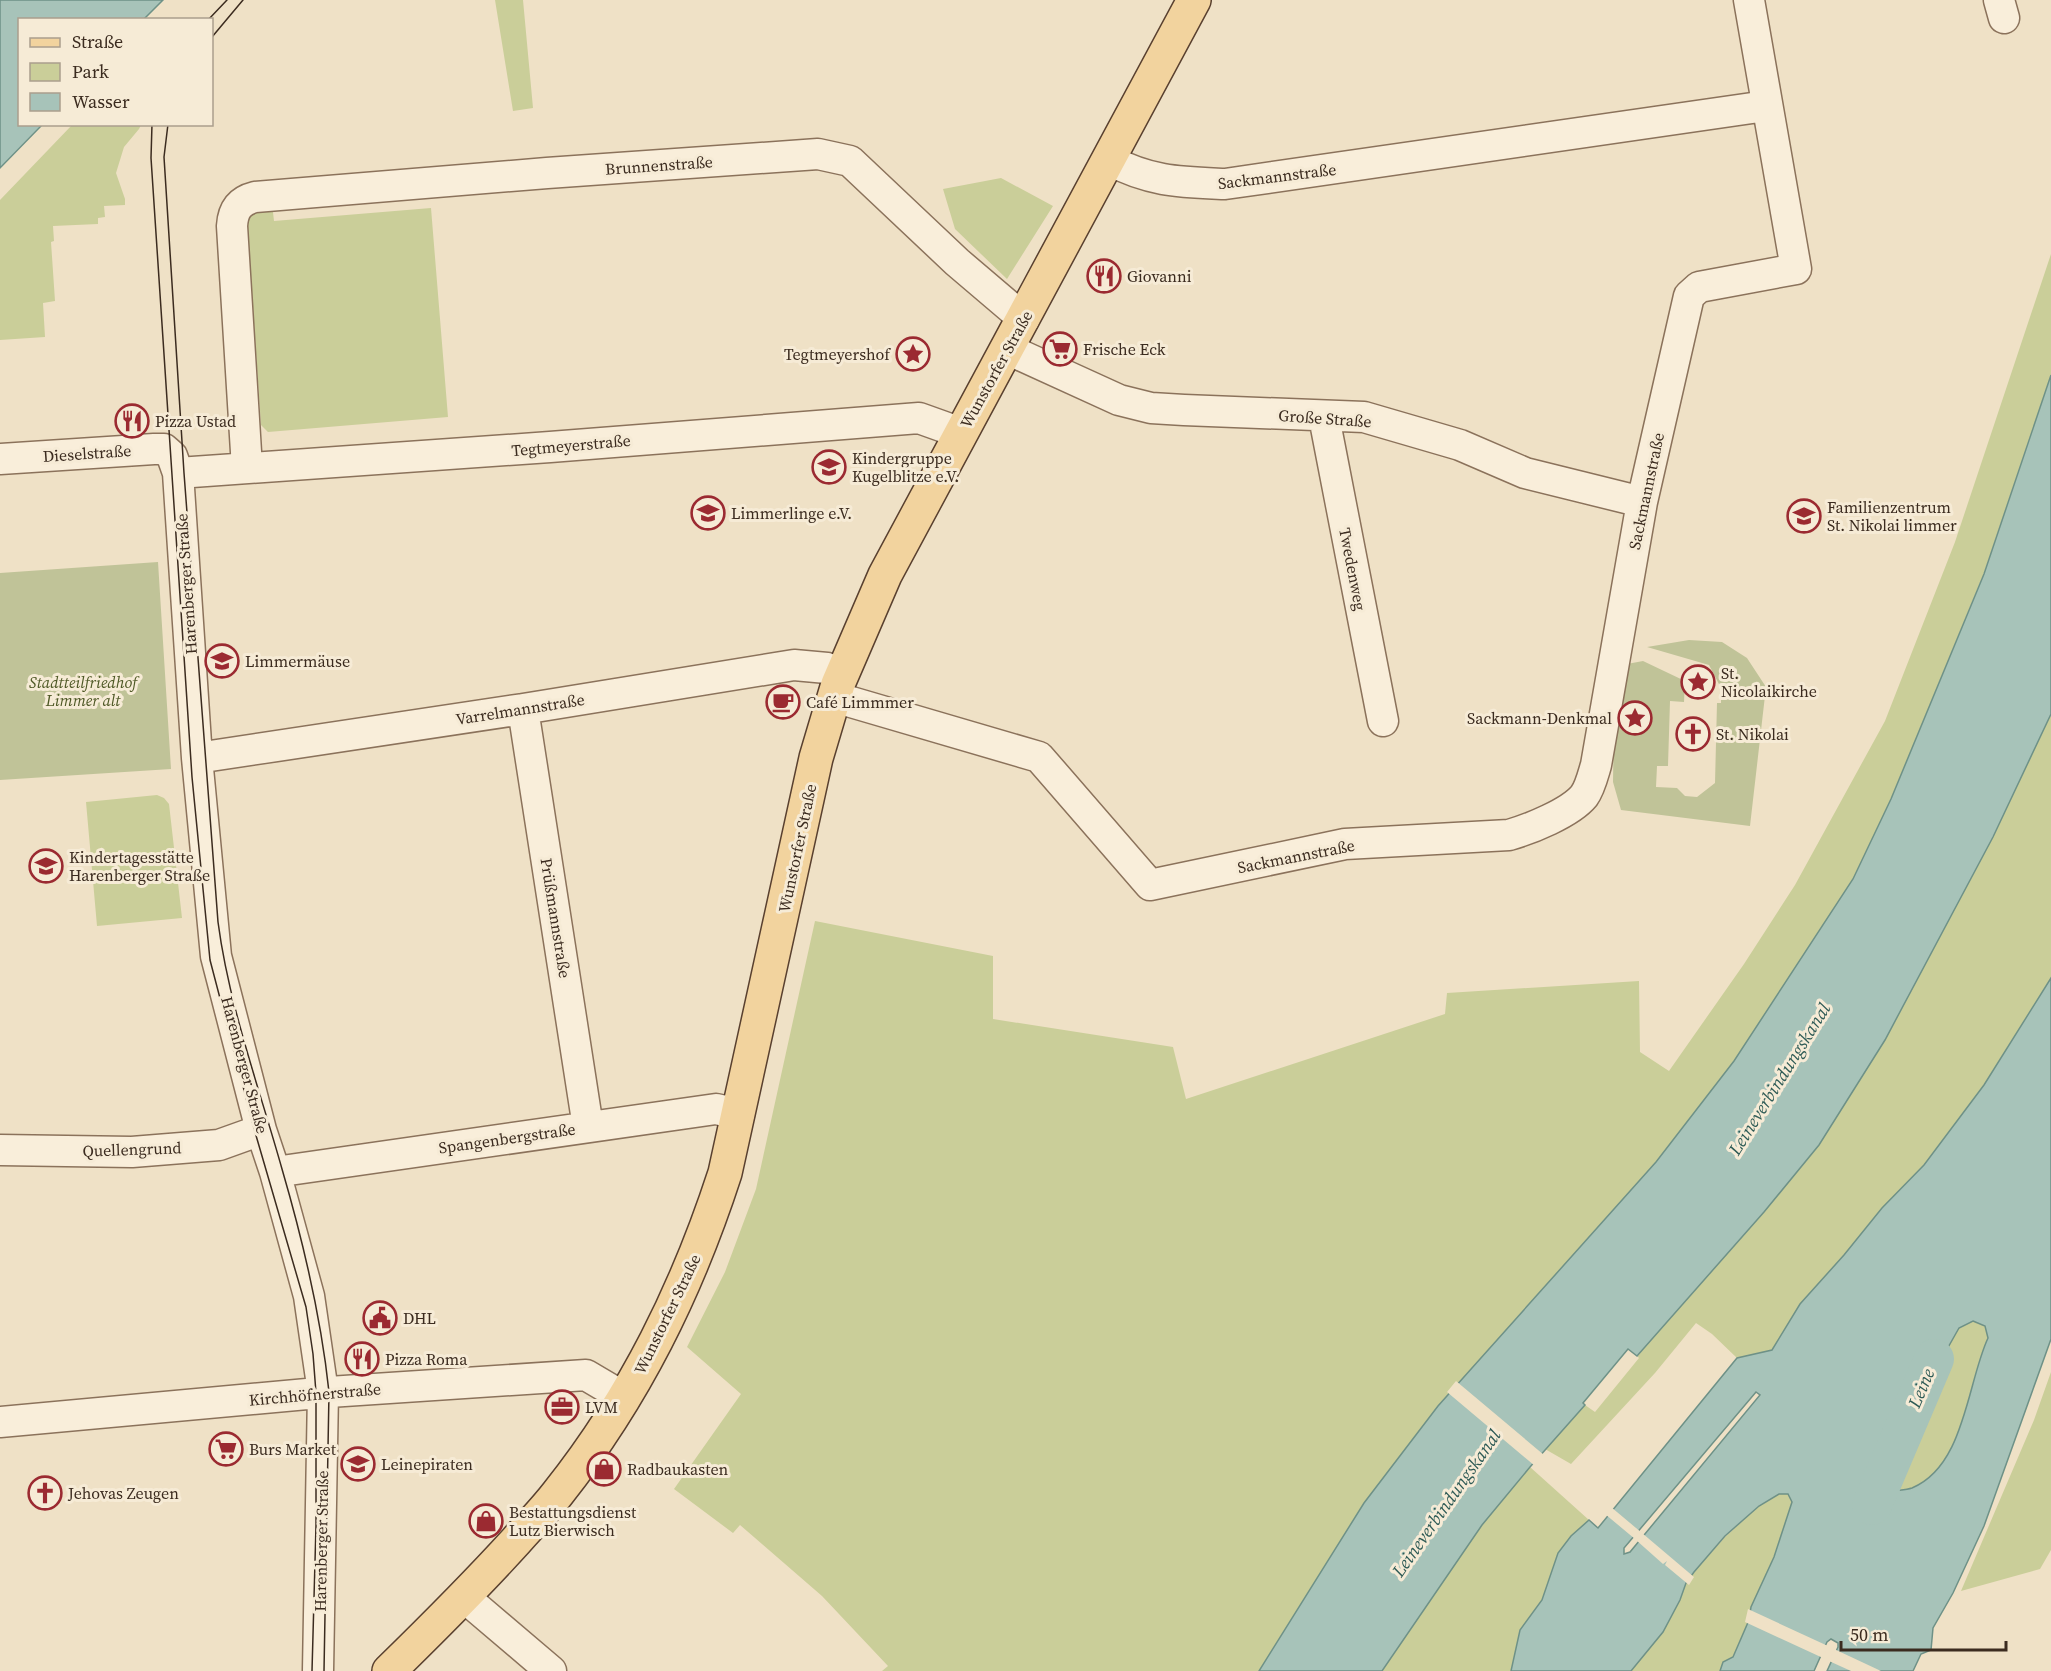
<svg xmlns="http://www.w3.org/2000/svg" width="2051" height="1671" viewBox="0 0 2051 1671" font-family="'Source Serif 4',serif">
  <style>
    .green { fill: #cace99 }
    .cemetery { fill: #c0c398 }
    .water { fill: #a7c3b9; stroke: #6e9187; stroke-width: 1.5; fill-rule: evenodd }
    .pier { fill: #efe1c6 }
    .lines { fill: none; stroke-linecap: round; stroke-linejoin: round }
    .river { stroke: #a7c3b9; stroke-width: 40 }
    .minor-casing { stroke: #8b725b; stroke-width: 33 }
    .major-casing { stroke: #59402f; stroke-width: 36 }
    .minor { stroke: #f9eeda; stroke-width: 30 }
    .major { stroke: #f2d39e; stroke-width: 33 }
    .tram { stroke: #3b2b1f; stroke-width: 1.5 }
    .labels { text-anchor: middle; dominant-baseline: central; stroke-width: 6; stroke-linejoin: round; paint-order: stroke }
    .street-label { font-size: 16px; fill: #3b2b1f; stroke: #f6ebd6 }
    .poi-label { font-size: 16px; fill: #3b2b1f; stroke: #f6ebd6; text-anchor: start }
    .park-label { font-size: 16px; font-style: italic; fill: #4e5825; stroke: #f6ebd6 }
    .water-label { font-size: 18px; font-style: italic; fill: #2e5b56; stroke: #f6ebd6 }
  </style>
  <rect width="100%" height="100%" fill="#efe1c6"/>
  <path class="green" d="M 495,0 L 523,0 L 533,108 L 513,111 Z
    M 72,125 L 141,125 L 139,129 L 124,147 L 116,173 L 125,199 L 125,205 L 104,206 L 105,217 L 98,218 L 98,224 L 53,226 L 54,241 L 51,242 L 55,301 L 43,303 L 45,337 L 0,340 L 0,200 Z
    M 1001,178 L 1053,206 L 1007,279 L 955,229 L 943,189 Z
    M 272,204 L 274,221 L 431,208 L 448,417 L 268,432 L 261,425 L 247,221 L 249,214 Z
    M 2051,254 L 2051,375 L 1984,573 L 1891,799 L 1853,879 L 1734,1061 L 1656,1162 L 1438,1406 L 1364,1503 L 1259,1671 L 882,1671 L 888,1666 L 822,1596 L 740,1525 L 733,1533 L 674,1489 L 741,1394 L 687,1347 L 725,1272 L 756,1189 L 815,921 L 993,956 L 993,1019 L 1173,1047 L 1186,1099 L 1445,1014 L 1447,993 L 1639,981 L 1640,1052 L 1669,1071 L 1744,964 L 1795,885 L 1885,721 L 1955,542 Z
    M 2051,714 L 2051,978 L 1984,1085 L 1924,1165 L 1882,1208 L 1844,1255 L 1800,1304 L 1772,1350 L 1737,1358 L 1712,1334 L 1696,1323 L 1655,1373 L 1571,1464 L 1545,1449 L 1585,1405 L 1595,1412 L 1639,1358 L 1637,1356 L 1764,1212 L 1819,1145 Z
    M 157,795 L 164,798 L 169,804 L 182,918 L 97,926 L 86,802 Z
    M 1973,1321 L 1985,1326 L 1988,1338 C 1967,1383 1965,1466 1912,1488 C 1906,1490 1899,1490 1893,1491 L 1889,1481 L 1897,1438 L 1959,1328 Z
    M 2051,1372 L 2051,1550 L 2040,1569 L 1961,1591 L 2034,1420 Z
    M 1530,1467 L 1589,1520 L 1571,1536 L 1558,1553 L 1542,1600 L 1520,1630 L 1511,1671 L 1382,1671 L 1482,1525 Z
    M 1779,1494 L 1788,1494 L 1793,1502 L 1774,1557 L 1751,1607 L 1749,1620 L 1733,1657 L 1723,1662 L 1720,1671 L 1631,1671 L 1680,1600 L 1686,1583 L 1694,1572 L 1725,1537 L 1759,1506 Z"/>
  <path class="cemetery" d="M 158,562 L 171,769 L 0,780 L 0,573 Z
    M 1689,640 L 1722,642 L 1747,658 L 1766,687 L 1750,826 L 1621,810 L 1613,782 L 1614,719 L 1627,664 L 1643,661 L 1685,681 L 1684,702 L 1670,701 L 1668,766 L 1657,766 L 1656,787 L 1677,788 L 1685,796 L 1697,797 L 1715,783 L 1717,703 L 1721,703 L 1721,688 L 1709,665 L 1647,647 Z"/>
  <path class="water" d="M 0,0 L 163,0 L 144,19 L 20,20 L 20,124 L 42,125 L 0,168 Z
    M 2051,375 L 2051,714 L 1993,837 L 1885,1040 L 1819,1145 L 1764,1212 L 1637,1356 L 1628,1349 L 1583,1403 L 1585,1405 L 1530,1467 L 1482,1525 L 1382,1671 L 1259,1671 L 1364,1503 L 1438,1406 L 1656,1162 L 1734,1061 L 1853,879 L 1891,799 L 1984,574 Z
    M 2051,978 L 2051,1339 L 1984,1526 L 1953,1593 L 1933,1628 L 1931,1650 L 1921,1654 L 1913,1671 L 1827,1671 L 1838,1647 L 1838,1643 L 1831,1639 L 1827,1642 L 1814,1671 L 1720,1671 L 1723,1662 L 1733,1657 L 1749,1620 L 1751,1607 L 1774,1557 L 1792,1502 L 1788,1494 L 1779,1494 L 1759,1506 L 1725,1536 L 1694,1572 L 1686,1583 L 1680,1600 L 1663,1632 L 1631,1671 L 1511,1671 L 1520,1630 L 1542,1600 L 1558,1553 L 1571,1536 L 1589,1520 L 1598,1528 L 1737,1358 L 1772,1350 L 1800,1304 L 1844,1255 L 1882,1208 L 1924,1165 L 1984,1085 ZM 1973,1321 L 1985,1326 L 1988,1338 C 1967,1383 1965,1466 1912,1488 C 1906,1490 1899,1490 1893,1491 L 1889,1481 L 1897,1438 L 1959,1328 ZM 1756,1392 L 1760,1395 L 1630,1552 L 1624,1554 L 1624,1548 Z"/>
  <path class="pier" d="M 1456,1381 L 1544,1455 L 1535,1466 L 1447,1392 Z
    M 1611,1507 L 1642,1533 L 1635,1539 L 1605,1514 Z
    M 1642,1533 L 1694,1577 L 1689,1585 L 1665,1565 L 1667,1561 L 1663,1564 L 1636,1540 Z
    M 1748,1609 L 1828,1646 L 1823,1658 L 1745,1622 Z
    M 1834,1649 L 1881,1671 L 1851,1671 L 1829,1661 Z"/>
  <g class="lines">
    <path class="river" d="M 1872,1505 L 1934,1359"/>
    <defs>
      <path id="minor" d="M 1999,0 L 2004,18
        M 1109,160 C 1151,182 1180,182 1225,184 L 1766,106
        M 1007,349 L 1119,400 L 1151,408 L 1184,410 L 1364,417 L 1460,445 L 1525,473 L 1642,502
        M 1324,417 L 1383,721
        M 0,459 L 154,449 L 164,449 L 172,456 L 178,473 L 197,758 L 216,956 L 261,1130 L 275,1172 L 309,1296 L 323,1392 L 318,1671
        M 247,468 L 232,226 C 233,210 239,201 255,197 L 547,173 L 818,154 L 850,161 L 957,262 L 1024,319
        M 178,473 L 550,447 L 919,418 L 961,433
        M 834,697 L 1039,757 L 1150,885 L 1345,844 L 1509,835 C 1530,829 1570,813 1584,796 C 1590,788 1593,775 1596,765 L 1642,502 L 1689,296 L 1699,287 L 1796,269 L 1749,0
        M 523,709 L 588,1127
        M 197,758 L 523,709 L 794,665 L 827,668 L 843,674
        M 0,1150 L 132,1152 L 219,1145 L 261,1130
        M 275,1172 L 716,1109 L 739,1114
        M 0,1422 L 329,1392 L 586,1375 L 625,1398
        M 464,1597 L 551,1671"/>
      <path id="major" d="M 389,1671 C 433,1628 475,1586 516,1541 C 530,1525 545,1510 558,1493 C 635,1396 687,1290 725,1173 L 816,758 L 838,684 L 885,575 L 1194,0"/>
    </defs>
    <use href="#minor" class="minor-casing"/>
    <use href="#major" class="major-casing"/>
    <use href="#minor" class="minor"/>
    <use href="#major" class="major"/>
    <path class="tram" d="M 208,20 L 227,0
      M 212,37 L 243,0
      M 152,124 L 151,158 L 192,777 L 210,960 L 255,1132 L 306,1307 L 313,1354 L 316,1393 L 316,1525 L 312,1671
      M 168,124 L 164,157 L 184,473 L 218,922 C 229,1006 259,1087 282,1169 C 303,1241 321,1316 329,1392 L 324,1671"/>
  </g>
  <defs>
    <symbol id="restaurant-ring" viewBox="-11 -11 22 22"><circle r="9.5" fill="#f6ebd6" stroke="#9b2a31" stroke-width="1.5"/><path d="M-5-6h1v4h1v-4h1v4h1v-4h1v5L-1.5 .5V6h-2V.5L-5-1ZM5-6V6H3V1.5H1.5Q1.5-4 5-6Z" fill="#9b2a31"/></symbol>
    <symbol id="supermarket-ring" viewBox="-11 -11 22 22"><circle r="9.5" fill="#f6ebd6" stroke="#9b2a31" stroke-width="1.5"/><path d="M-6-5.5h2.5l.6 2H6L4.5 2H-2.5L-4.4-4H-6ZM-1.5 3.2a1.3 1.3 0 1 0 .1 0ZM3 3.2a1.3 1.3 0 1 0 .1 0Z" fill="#9b2a31"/></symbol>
    <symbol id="sight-ring" viewBox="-11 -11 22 22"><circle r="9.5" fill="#f6ebd6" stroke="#9b2a31" stroke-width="1.5"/><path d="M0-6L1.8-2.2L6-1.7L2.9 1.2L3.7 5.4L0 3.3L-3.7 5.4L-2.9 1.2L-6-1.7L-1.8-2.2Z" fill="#9b2a31"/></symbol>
    <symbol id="school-ring" viewBox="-11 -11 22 22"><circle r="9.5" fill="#f6ebd6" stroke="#9b2a31" stroke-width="1.5"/><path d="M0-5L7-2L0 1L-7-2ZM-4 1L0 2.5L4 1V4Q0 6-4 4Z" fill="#9b2a31"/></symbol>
    <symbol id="cafe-ring" viewBox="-11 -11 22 22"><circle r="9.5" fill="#f6ebd6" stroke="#9b2a31" stroke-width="1.5"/><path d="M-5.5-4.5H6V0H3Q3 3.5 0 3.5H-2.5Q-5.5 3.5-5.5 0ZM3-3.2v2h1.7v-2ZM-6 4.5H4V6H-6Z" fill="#9b2a31"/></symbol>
    <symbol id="church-ring" viewBox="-11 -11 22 22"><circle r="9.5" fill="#f6ebd6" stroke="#9b2a31" stroke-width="1.5"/><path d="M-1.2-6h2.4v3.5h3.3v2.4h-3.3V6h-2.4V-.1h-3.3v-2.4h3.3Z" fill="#9b2a31"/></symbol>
    <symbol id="civic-ring" viewBox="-11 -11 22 22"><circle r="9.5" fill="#f6ebd6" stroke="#9b2a31" stroke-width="1.5"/><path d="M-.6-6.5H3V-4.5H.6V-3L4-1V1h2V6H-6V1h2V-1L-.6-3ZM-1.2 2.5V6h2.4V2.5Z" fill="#9b2a31"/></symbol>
    <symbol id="office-ring" viewBox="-11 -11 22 22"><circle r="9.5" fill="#f6ebd6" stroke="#9b2a31" stroke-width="1.5"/><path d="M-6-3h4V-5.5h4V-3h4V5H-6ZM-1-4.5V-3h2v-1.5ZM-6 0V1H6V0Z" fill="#9b2a31"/></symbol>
    <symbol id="shop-ring" viewBox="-11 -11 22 22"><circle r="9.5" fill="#f6ebd6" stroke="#9b2a31" stroke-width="1.5"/><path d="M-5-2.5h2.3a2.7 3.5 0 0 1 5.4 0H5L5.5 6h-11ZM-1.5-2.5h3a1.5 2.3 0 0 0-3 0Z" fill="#9b2a31"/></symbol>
  </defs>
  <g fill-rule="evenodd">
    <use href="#restaurant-ring" x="1085" y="257" width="38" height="38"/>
    <use href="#supermarket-ring" x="1041" y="330" width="38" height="38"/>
    <use href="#sight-ring" x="894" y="335" width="38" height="38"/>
    <use href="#restaurant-ring" x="113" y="402" width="38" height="38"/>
    <use href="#school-ring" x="810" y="448" width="38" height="38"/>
    <use href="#school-ring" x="689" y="494" width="38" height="38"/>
    <use href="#school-ring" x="1785" y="497" width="38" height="38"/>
    <use href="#school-ring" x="203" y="642" width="38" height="38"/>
    <use href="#sight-ring" x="1679" y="663" width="38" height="38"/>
    <use href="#cafe-ring" x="764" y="683" width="38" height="38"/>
    <use href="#sight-ring" x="1616" y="699" width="38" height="38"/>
    <use href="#church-ring" x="1674" y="715" width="38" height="38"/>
    <use href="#school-ring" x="27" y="847" width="38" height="38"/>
    <use href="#civic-ring" x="361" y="1299" width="38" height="38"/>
    <use href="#restaurant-ring" x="343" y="1340" width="38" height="38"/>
    <use href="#office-ring" x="543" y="1388" width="38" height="38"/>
    <use href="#supermarket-ring" x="207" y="1430" width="38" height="38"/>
    <use href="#school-ring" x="339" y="1445" width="38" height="38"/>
    <use href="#shop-ring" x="585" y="1450" width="38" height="38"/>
    <use href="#church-ring" x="26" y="1474" width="38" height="38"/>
    <use href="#shop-ring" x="467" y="1502" width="38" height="38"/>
  </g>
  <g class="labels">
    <g class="street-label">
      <text transform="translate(659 165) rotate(-4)">Brunnenstraße</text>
      <text transform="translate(1277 176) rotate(-7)">Sackmannstraße</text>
      <text transform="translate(996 369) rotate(-61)">Wunstorfer Straße</text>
      <text transform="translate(1325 418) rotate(4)">Große Straße</text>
      <text transform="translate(571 445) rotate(-5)">Tegtmeyerstraße</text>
      <text transform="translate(87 453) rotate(-4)">Dieselstraße</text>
      <text transform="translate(1646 491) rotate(-78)">Sackmannstraße</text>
      <text transform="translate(1353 569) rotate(79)">Twedenweg</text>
      <text transform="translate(186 584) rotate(-94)">Harenberger Straße</text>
      <text transform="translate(520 709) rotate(-9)">Varrelmannstraße</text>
      <text transform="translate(797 848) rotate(-78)">Wunstorfer Straße</text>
      <text transform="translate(1296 856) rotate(-11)">Sackmannstraße</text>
      <text transform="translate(556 918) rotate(81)">Prüßmannstraße</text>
      <text transform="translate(245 1065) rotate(75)">Harenberger Straße</text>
      <text transform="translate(507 1138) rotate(-8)">Spangenbergstraße</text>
      <text transform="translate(132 1149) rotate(-2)">Quellengrund</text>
      <text transform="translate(667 1314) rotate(-64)">Wunstorfer Straße</text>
      <text transform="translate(315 1394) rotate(-5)">Kirchhöfnerstraße</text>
      <text transform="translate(321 1541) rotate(-89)">Harenberger Straße</text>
    </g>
    <g class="poi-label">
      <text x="1127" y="276">Giovanni</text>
      <text x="1083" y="349">Frische Eck</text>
      <text x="890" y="354" text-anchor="end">Tegtmeyershof</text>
      <text x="155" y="421">Pizza Ustad</text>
      <text x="852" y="458">Kindergruppe<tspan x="852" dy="18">Kugelblitze e.V.</tspan></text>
      <text x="1827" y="507">Familienzentrum<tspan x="1827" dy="18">St. Nikolai limmer</tspan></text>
      <text x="731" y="513">Limmerlinge e.V.</text>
      <text x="245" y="661">Limmermäuse</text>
      <text x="1721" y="673">St.<tspan x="1721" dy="18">Nicolaikirche</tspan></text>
      <text x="806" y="702">Café Limmmer</text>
      <text x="1612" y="718" text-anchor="end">Sackmann-Denkmal</text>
      <text x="1716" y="734">St. Nikolai</text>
      <text x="69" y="857">Kindertagesstätte<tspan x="69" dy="18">Harenberger Straße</tspan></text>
      <text x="403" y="1318">DHL</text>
      <text x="385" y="1359">Pizza Roma</text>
      <text x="585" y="1407">LVM</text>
      <text x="249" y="1449">Burs Market</text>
      <text x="381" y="1464">Leinepiraten</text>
      <text x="627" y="1469">Radbaukasten</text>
      <text x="68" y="1493">Jehovas Zeugen</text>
      <text x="509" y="1512">Bestattungsdienst<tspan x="509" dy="18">Lutz Bierwisch</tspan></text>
    </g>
    <g class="park-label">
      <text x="83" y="682">Stadtteilfriedhof<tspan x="83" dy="18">Limmer alt</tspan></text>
    </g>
    <g class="water-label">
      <text transform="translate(1779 1079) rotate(-58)">Leineverbindungskanal</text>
      <text transform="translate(1921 1388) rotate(-67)">Leine</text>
      <text transform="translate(1446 1503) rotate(-55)">Leineverbindungskanal</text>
    </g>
  </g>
  <rect x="18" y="18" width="195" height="108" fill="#f6ebd6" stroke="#ab9e8d" stroke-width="1.5"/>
  <rect x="30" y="38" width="30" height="9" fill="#f2d39e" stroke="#ab9e8d" stroke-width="1.5"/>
  <text x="72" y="48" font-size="18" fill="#3b2b1f">Straße</text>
  <rect x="30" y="63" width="30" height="18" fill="#cace99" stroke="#ab9e8d" stroke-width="1.5"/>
  <text x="72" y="78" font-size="18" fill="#3b2b1f">Park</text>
  <rect x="30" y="93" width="30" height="18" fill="#a7c3b9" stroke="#ab9e8d" stroke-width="1.5"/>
  <text x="72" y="108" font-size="18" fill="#3b2b1f">Wasser</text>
  <path d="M1841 1641v9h165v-9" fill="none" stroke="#3b2b1f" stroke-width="3"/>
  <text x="1850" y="1641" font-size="18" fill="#3b2b1f" stroke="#f6ebd6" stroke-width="4.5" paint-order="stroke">50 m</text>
</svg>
